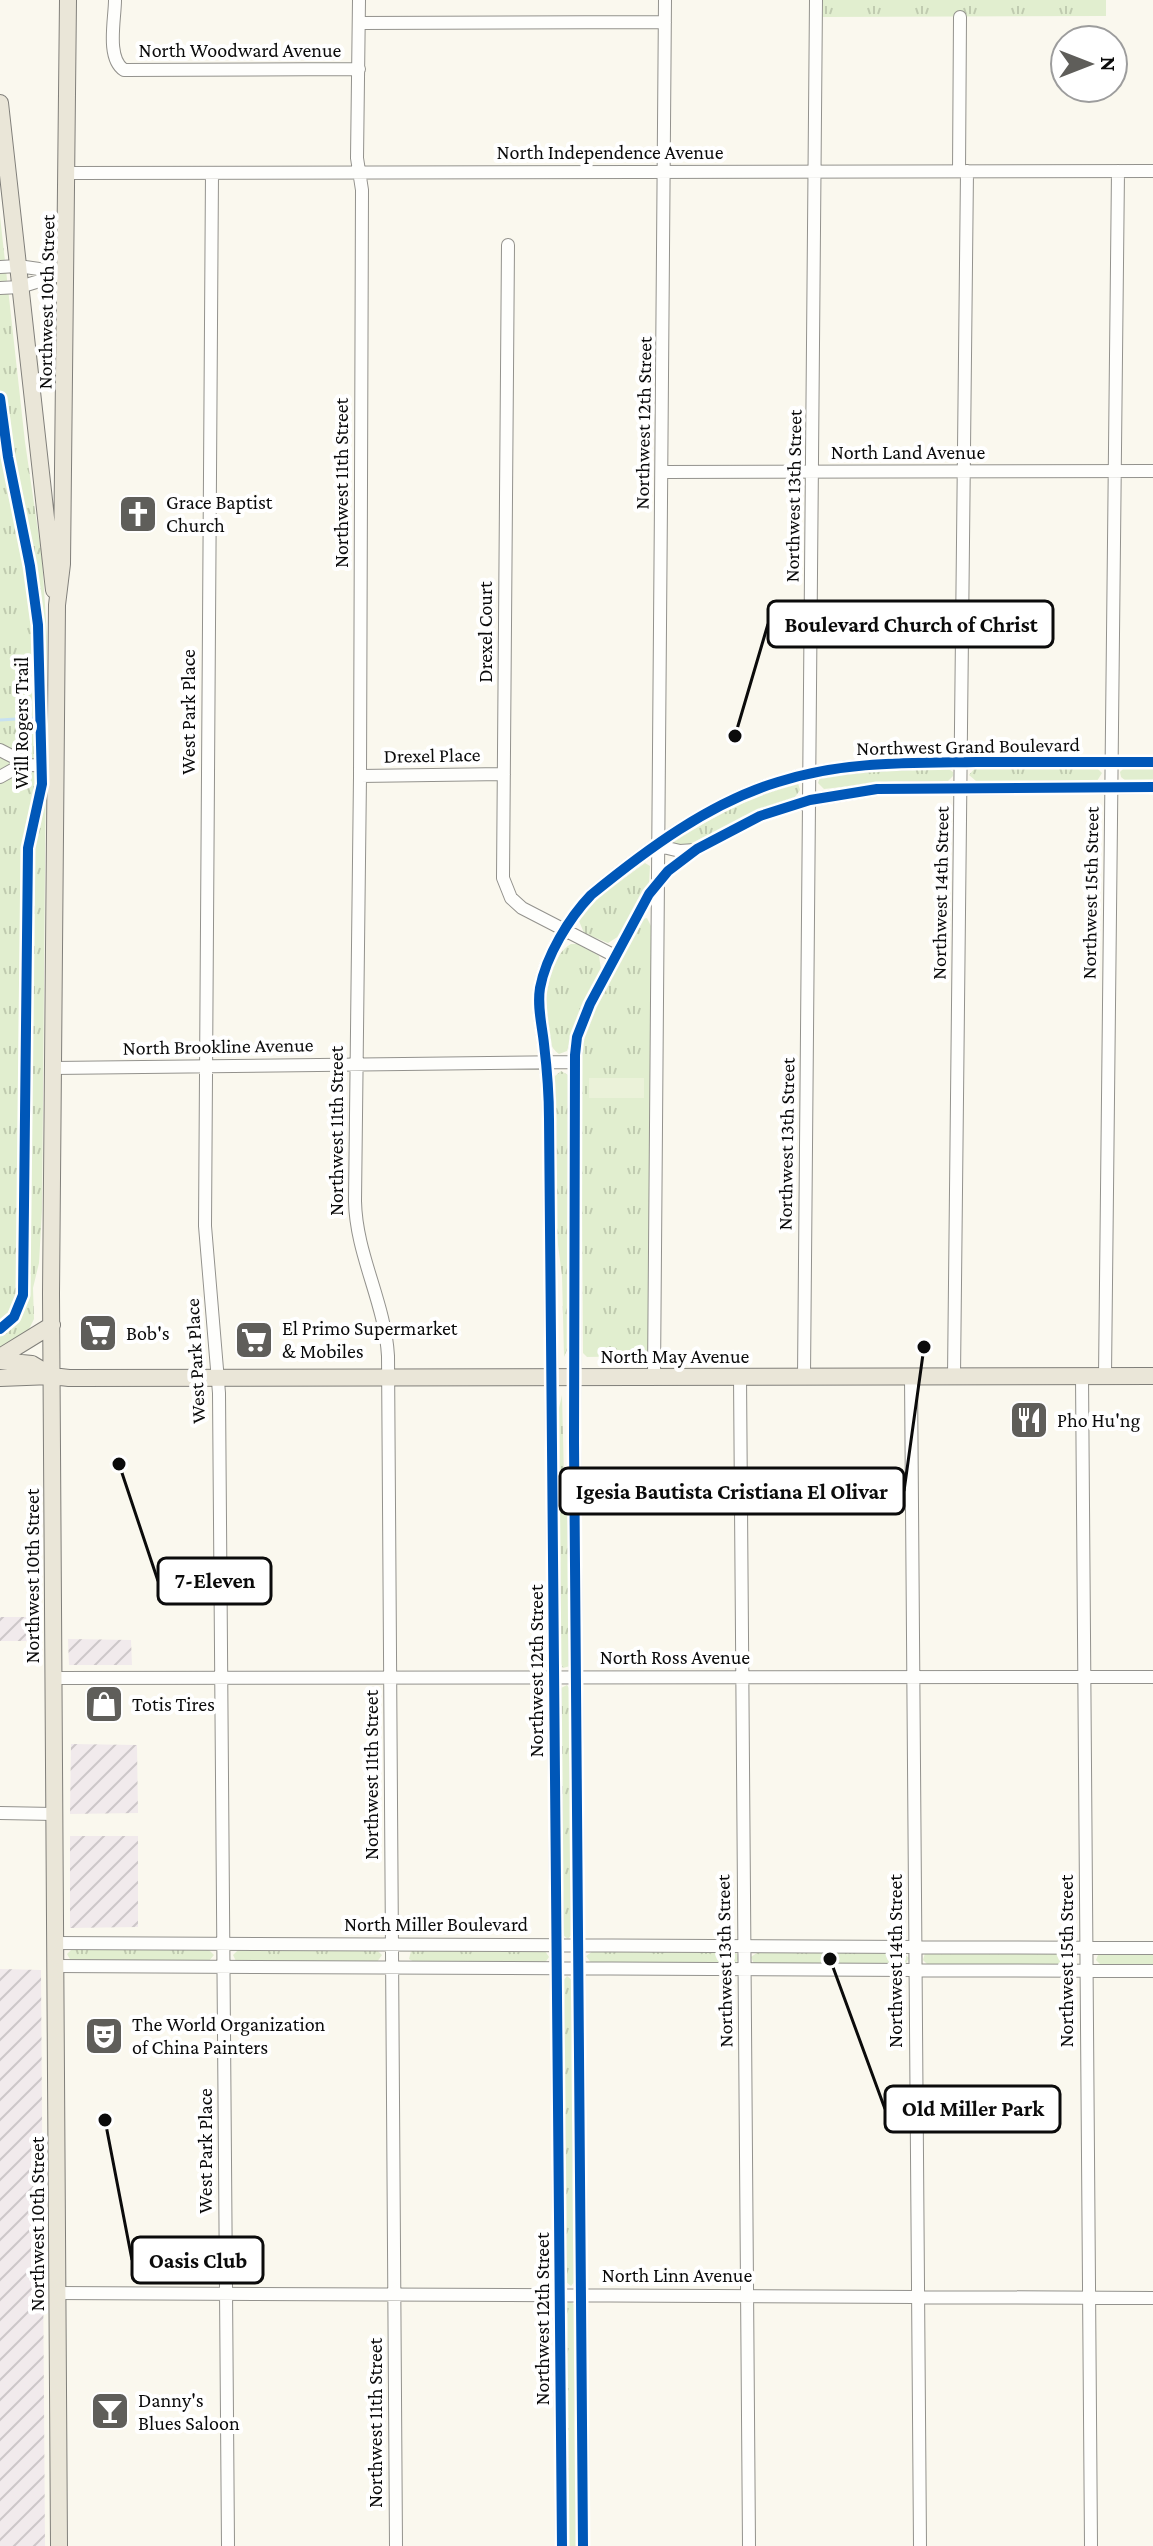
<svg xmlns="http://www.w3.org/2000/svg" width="1153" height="2546" viewBox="0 0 1153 2546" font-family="'Crimson Pro',serif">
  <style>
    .industrial { fill: url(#industrial-furrows) }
    .grass { fill: url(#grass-tufts) }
    .pitch { fill: #ebf2d9 }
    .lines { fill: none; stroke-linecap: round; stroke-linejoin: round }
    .stream { stroke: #c7e1f1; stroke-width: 3 }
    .minor-casing { stroke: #93928d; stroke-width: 14 }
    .major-casing { stroke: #807f7a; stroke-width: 18 }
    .minor { stroke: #fefefc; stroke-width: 12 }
    .major { stroke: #eae6d8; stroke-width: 16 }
    .cycleway-casing { stroke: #fff; stroke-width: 15 }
    .cycleway { stroke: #0057b8; stroke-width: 10 }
    .labels { text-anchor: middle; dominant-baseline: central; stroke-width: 8; stroke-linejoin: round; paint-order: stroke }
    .street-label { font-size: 20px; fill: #0b0b0b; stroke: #fff }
    .poi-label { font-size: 20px; fill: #0b0b0b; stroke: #fff; text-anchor: start }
    .leader { fill: none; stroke: #0b0b0b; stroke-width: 3 }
    .callout-dot { fill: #0b0b0b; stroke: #fff; stroke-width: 3 }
    .callout { fill: #fff; stroke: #0b0b0b; stroke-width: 3 }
    .callout-label { font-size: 22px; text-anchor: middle; font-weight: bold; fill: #0b0b0b }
  </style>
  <defs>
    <pattern id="industrial-furrows" width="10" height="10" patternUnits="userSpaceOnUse" patternTransform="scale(2)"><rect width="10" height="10" fill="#f1eaec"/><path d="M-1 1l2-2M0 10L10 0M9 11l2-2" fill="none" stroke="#cdc7c9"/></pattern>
    <pattern id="grass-tufts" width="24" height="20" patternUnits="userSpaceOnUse" patternTransform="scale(2)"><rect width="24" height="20" fill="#e1eecf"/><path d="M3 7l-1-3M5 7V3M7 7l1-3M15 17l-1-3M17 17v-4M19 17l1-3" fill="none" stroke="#c0cbb0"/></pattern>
  </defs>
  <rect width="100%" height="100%" fill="#faf8ee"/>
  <path class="industrial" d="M 0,1617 L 41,1617 L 42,1641 L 0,1641 Z
    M 68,1639 L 131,1640 L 132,1665 L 69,1665 Z
    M 71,1744 L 137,1745 L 138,1813 L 70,1814 Z
    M 70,1836 L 138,1836 L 138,1927 L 70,1928 Z
    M 0,1969 L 41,1970 L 45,2546 L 0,2546 Z"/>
  <path class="grass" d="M 823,0 L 1106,0 L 1106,16 L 823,17 Z
    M 0,216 L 25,442 L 42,558 L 47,636 L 42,1210 L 39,1263 L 33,1288 L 34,1319 L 27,1333 L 0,1348 Z
    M 976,767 L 1096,767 L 1102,773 L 1097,781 L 976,781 L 969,775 Z
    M 1153,767 L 1153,781 L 1126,781 L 1121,777 L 1120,772 L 1124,768 Z
    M 947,768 L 953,772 L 953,776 L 947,782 L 895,781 L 824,789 L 818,783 L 820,777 L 859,770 Z
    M 794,783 L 798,783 L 800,790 L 795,797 L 742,817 L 687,847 L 672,846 L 672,843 C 711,817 749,798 794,783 Z
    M 645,863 L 650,866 L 649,884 L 619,936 L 608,943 L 584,933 L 579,921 L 590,905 L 600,896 Z
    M 647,918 L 652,928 L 648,1351 L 645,1356 L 587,1357 L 583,1353 L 581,1053 C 589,1005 619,962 642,919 Z
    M 571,944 L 579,944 L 599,956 L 601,969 L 579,1013 L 567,1051 L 559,1054 C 535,1039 545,956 571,944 Z
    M 561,1071 L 568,1075 L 569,1079 L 570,1299 L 568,1348 L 564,1357 L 562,1276 L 556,1229 L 555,1076 Z
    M 562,1395 L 564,1477 L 569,1520 L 570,1666 L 563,1668 L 561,1664 L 559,1408 Z
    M 567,1685 L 571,1691 L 572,1934 L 568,1939 L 563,1935 L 561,1688 Z
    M 73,1948 L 208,1949 L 214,1955 L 208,1962 L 71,1961 L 67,1954 Z
    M 239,1949 L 377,1950 L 382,1955 L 377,1962 L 236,1961 L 233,1955 Z
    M 411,1951 L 545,1951 L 549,1957 L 544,1964 L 414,1962 L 409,1959 Z
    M 593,1951 L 731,1952 L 737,1954 L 738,1959 L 735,1964 L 592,1964 L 586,1956 Z
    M 758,1952 L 903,1953 L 909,1958 L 905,1965 L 754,1964 L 751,1957 Z
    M 925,1953 L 1073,1953 L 1077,1959 L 1071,1965 L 928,1965 L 923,1960 Z
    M 1103,1953 L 1153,1953 L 1153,1966 L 1102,1966 L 1096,1960 L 1098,1955 Z
    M 567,1976 L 573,1981 L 575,2281 L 571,2286 L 566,2282 L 563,1981 Z
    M 570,2301 L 575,2305 L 577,2546 L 568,2546 L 565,2305 Z"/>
  <path class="pitch" d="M 589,1078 L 644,1078 L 644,1098 L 589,1098 Z"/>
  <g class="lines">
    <path class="stream" d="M 0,720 L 32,718"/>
    <defs>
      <path id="minor" d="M 115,0 C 115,19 106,58 124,70 L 359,69
        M 359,0 L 357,158 L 362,190 L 360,776 L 355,1201 C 356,1255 385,1302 388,1356 L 396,2546
        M 359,23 L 665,22
        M 959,171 L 960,17
        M 67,173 L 1153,171
        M 212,173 L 205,1226 L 219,1393 L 228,2546
        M 508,245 L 503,878 L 511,898 L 522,908 L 615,956
        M 0,267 L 18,266 L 60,272
        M 0,288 L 20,287 L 65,273
        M 663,472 L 1153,471
        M 0,750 L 29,765 L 57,766
        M 360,776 L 504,774
        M 0,777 L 23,764
        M 659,846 L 680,851 L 695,850
        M 53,1068 L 575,1062
        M 654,1376 L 665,0
        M 740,1376 L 749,2546
        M 804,1376 L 816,0
        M 911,1376 L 920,2546
        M 954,1376 L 967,171
        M 1082,1376 L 1091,2546
        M 1105,1376 L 1118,171
        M 53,1678 L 1153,1677
        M 0,1813 L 54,1814
        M 55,1943 L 1153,1948
        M 55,1966 L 1153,1971
        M 57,2293 L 1153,2298
        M 562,2546 L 549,1119 C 549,1094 547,1069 544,1044 C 542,1025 537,1007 540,988 C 546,956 569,918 591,895 C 646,850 709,803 778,782 C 844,761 908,763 976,762 C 1035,762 1094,762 1153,762
        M 583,2546 L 574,1442 L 575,1055 L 577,1037 L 590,1004 L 649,894 L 668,871 L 697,849 L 760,816 L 810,800 L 877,789 L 1153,787"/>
      <path id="major" d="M 0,103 L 54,590
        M 0,1357 L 52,1325
        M 0,1361 L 32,1364 L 52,1376
        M 0,1378 L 52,1376 L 69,1378 L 1153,1376
        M 59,2546 L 51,1294 L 57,605 L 62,564 L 68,0"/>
    </defs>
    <use href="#minor" class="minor-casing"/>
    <use href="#major" class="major-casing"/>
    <use href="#minor" class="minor"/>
    <use href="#major" class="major"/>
    <defs>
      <path id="cycleway" d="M 0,398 L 8,457 L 30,566 L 38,625 L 42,784 L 28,848 L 23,1295 L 14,1317 L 0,1329
        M 562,2546 L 549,1119 C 549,1094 547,1069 544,1044 C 542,1025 537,1007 540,988 C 546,956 569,918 591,895 C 646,850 709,803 778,782 C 844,761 908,763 976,762 C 1035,762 1094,762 1153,762
        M 583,2546 L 574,1442 L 575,1055 L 577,1037 L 590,1004 L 649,894 L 668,871 L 697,849 L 760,816 L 810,800 L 877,789 L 1153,787"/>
    </defs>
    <use href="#cycleway" class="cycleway-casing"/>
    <use href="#cycleway" class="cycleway"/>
  </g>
  <defs>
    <symbol id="church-square" viewBox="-11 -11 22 22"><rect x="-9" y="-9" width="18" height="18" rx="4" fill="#5f5e5a" stroke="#fff"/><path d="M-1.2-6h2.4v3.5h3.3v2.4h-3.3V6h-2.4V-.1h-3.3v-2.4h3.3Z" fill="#fff"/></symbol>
    <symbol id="supermarket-square" viewBox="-11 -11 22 22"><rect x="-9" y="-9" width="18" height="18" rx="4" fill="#5f5e5a" stroke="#fff"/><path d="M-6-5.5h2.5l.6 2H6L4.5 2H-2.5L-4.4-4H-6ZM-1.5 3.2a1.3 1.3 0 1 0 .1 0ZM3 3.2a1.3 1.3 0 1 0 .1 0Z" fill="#fff"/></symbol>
    <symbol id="restaurant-square" viewBox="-11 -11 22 22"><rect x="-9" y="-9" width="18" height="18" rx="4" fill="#5f5e5a" stroke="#fff"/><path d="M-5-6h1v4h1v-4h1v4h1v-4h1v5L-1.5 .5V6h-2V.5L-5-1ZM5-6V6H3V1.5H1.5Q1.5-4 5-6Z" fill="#fff"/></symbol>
    <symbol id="shop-square" viewBox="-11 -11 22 22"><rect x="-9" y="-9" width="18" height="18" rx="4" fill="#5f5e5a" stroke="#fff"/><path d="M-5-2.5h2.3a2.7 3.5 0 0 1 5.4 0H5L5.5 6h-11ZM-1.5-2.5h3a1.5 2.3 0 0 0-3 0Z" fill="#fff"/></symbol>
    <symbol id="theatre-square" viewBox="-11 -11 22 22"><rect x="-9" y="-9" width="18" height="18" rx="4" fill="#5f5e5a" stroke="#fff"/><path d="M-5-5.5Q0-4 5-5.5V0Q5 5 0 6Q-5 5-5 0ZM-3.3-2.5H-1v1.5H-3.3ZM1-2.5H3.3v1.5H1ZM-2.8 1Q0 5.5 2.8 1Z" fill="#fff"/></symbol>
    <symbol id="bar-square" viewBox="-11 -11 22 22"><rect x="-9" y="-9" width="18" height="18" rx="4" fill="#5f5e5a" stroke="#fff"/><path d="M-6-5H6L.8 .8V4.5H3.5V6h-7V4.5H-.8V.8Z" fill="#fff"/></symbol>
  </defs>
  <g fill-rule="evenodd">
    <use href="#church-square" x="116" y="492" width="44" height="44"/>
    <use href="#supermarket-square" x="76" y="1311" width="44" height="44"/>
    <use href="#supermarket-square" x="232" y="1318" width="44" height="44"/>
    <use href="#restaurant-square" x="1007" y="1398" width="44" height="44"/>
    <use href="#shop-square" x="82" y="1682" width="44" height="44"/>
    <use href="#theatre-square" x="82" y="2014" width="44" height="44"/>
    <use href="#bar-square" x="88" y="2389" width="44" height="44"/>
  </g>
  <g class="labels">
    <g class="street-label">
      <text x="240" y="50">North Woodward Avenue</text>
      <text x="610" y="152">North Independence Avenue</text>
      <text transform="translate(46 302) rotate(-89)">Northwest 10th Street</text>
      <text transform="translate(643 423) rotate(-89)">Northwest 12th Street</text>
      <text x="908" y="452">North Land Avenue</text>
      <text transform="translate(341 483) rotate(-90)">Northwest 11th Street</text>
      <text transform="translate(793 496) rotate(-89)">Northwest 13th Street</text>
      <text transform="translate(485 632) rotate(-90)">Drexel Court</text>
      <text transform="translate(188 712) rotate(-90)">West Park Place</text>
      <text transform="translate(21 723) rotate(-90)">Will Rogers Trail</text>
      <text transform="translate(968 746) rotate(-1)">Northwest Grand Boulevard</text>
      <text transform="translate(432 755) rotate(-1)">Drexel Place</text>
      <text transform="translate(940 893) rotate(-89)">Northwest 14th Street</text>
      <text transform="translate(1090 893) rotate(-89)">Northwest 15th Street</text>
      <text transform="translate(218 1046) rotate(-1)">North Brookline Avenue</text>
      <text transform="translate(336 1131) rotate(-90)">Northwest 11th Street</text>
      <text transform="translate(786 1144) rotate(-89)">Northwest 13th Street</text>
      <text x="675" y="1356">North May Avenue</text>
      <text transform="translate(195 1361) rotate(-93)">West Park Place</text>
      <text transform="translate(32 1576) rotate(-90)">Northwest 10th Street</text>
      <text x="675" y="1657">North Ross Avenue</text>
      <text transform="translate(536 1671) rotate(-90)">Northwest 12th Street</text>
      <text transform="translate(371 1775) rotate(-90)">Northwest 11th Street</text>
      <text x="436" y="1924">North Miller Boulevard</text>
      <text transform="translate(724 1961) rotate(-91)">Northwest 13th Street</text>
      <text transform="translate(895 1961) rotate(-90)">Northwest 14th Street</text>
      <text transform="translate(1066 1961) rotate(-90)">Northwest 15th Street</text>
      <text transform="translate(205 2151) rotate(-90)">West Park Place</text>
      <text transform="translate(37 2224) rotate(-90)">Northwest 10th Street</text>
      <text x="677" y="2275">North Linn Avenue</text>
      <text transform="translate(542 2319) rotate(-90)">Northwest 12th Street</text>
      <text transform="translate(375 2423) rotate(-90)">Northwest 11th Street</text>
    </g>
    <g class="poi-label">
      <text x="166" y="502">Grace Baptist<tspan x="166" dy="23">Church</tspan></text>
      <text x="282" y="1328">El Primo Supermarket<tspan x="282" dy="23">&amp; Mobiles</tspan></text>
      <text x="126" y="1333">Bob's</text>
      <text x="1057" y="1420">Pho Hu'ng</text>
      <text x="132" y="1704">Totis Tires</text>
      <text x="132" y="2024">The World Organization<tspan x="132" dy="23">of China Painters</tspan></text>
      <text x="138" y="2400">Danny's<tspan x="138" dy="23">Blues Saloon</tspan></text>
    </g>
  </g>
  <path class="leader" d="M735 736L768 624M924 1347L904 1491M119 1464L158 1581M830 1959L885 2109M105 2120L132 2260"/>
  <g class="callout-dot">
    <circle cx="735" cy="736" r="8"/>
    <circle cx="924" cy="1347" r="8"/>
    <circle cx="119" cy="1464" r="8"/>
    <circle cx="830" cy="1959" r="8"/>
    <circle cx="105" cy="2120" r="8"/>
  </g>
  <g class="callout">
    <rect x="768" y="601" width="285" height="46" rx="8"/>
    <rect x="560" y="1468" width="344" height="46" rx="8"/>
    <rect x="158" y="1558" width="113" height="46" rx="8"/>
    <rect x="885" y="2086" width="175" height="46" rx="8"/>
    <rect x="132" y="2237" width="131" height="46" rx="8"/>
  </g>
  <g class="callout-label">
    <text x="911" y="632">Boulevard Church of Christ</text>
    <text x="732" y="1499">Igesia Bautista Cristiana El Olivar</text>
    <text x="215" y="1588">7-Eleven</text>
    <text x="973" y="2116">Old Miller Park</text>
    <text x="198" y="2268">Oasis Club</text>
  </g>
  <g transform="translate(1089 64) rotate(90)"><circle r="38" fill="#ffffff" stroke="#9d9d9d" stroke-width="2"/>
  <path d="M0-6L14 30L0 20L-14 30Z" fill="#5f5e5a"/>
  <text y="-12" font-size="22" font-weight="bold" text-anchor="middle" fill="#0b0b0b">N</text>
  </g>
</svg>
